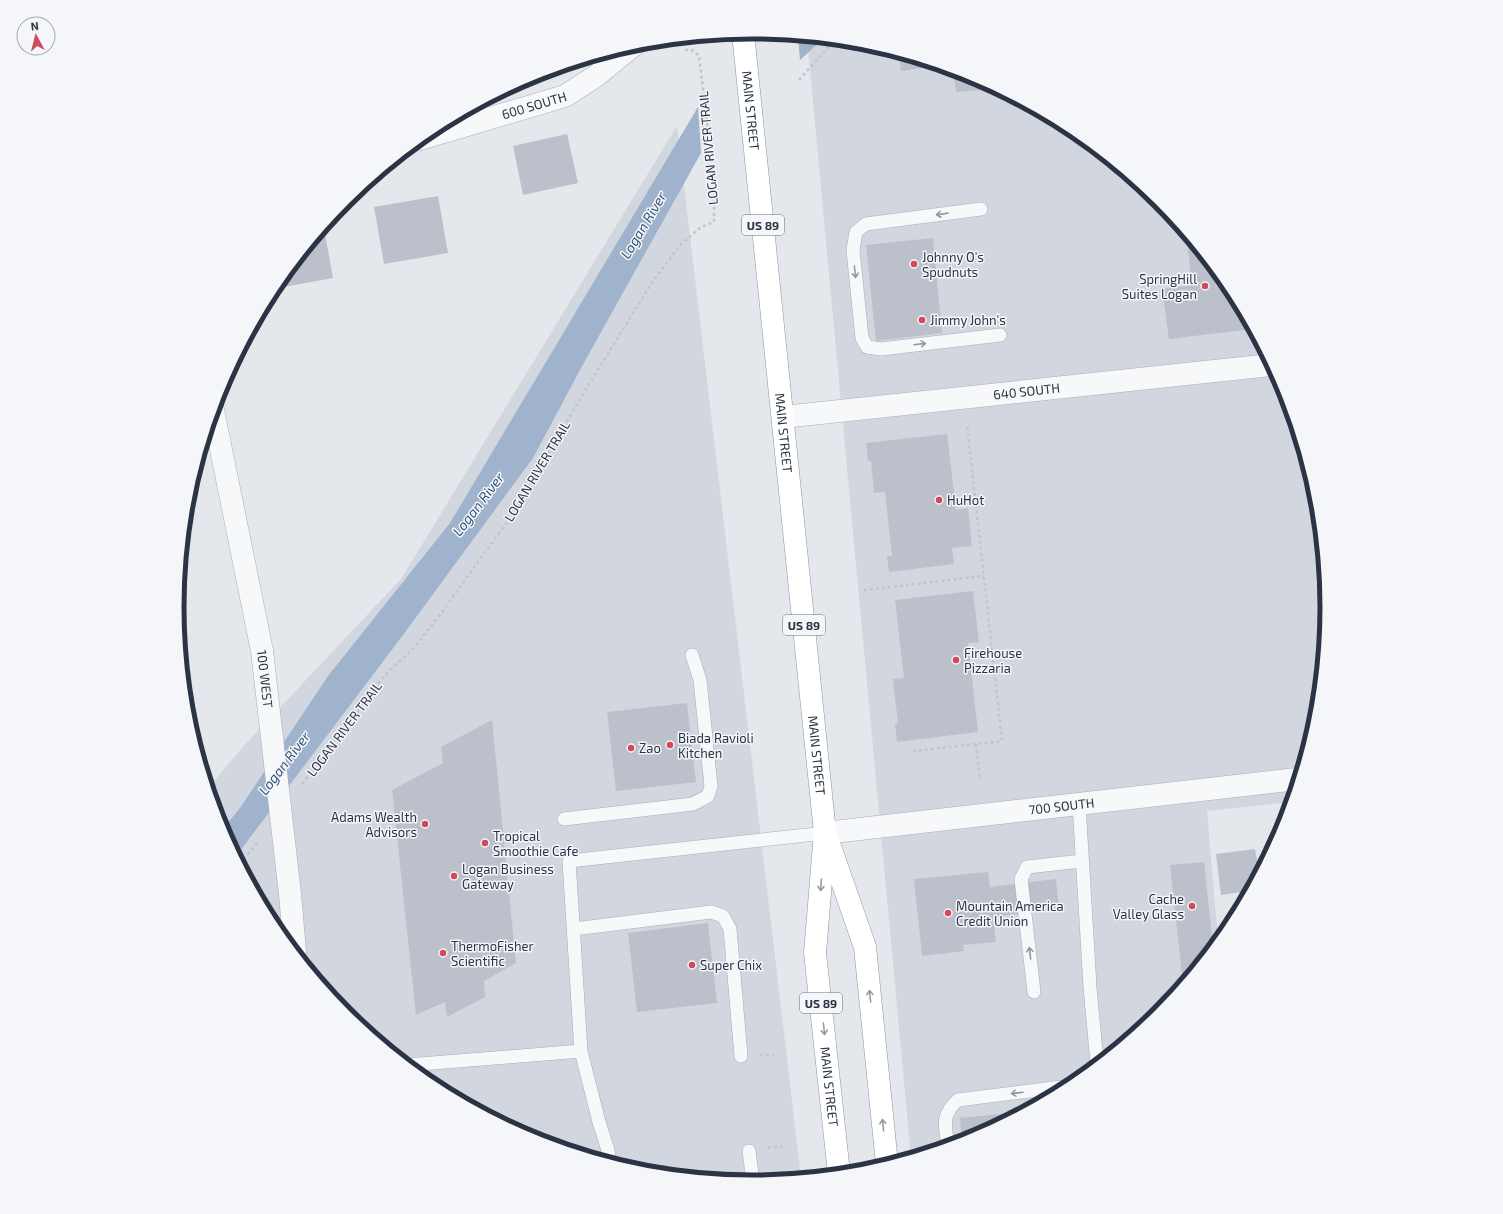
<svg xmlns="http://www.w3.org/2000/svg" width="1503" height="1214" viewBox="0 0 1503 1214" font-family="'Exo 2',sans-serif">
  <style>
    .built { fill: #d2d6de }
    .water { fill: #9fb4cc }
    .building { fill: #bbc0ca }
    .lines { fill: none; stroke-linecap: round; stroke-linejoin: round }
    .service-casing { stroke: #a9aeb7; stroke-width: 14 }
    .minor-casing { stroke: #a9aeb7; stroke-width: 23 }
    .tertiary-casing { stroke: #a9aeb7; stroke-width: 23 }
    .trunk-casing { stroke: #8b94a3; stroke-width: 23 }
    .path { stroke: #c2c5cb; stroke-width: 2.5; stroke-dasharray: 3 3; stroke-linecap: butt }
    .service { stroke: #f7f8fa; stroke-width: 13 }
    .minor { stroke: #f7f8fa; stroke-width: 22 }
    .tertiary { stroke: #f7f8fa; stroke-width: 22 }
    .trunk { stroke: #fff; stroke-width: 22 }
    .tertiary-bridge-casing { stroke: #a9aeb7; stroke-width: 23; stroke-linecap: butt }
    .tertiary-bridge { stroke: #f7f8fa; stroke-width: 22 }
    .oneway { stroke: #9196a0 }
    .oneway2 { stroke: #959aa2 }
    .poi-dot { fill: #d1495b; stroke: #f4f6f9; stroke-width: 1.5 }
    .labels { text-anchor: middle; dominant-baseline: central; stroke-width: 3; stroke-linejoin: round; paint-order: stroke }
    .shield { fill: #f4f6f9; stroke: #676e7b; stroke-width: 1 }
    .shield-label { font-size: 12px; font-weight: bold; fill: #2b3445 }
    .street-label { font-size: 13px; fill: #2b3445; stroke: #f4f6f9 }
    .poi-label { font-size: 13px; fill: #2b3445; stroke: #f4f6f9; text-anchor: start }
    .water-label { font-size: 14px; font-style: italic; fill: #34527a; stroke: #f4f6f9 }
    .rim { fill: none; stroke: #2b3445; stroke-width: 5 }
  </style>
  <rect width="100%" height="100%" fill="#e4e7ec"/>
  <path class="built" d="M 807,37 L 864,43 L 972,76 L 1071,129 L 1158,201 L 1230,288 L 1283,387 L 1315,495 L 1326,607 L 1315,719 L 1290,802 L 1207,811 L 1218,940 L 1158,1014 L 1071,1085 L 971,1138 L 911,1157 Z
    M 677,126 L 801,1177 L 751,1182 L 639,1171 L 531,1138 L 432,1085 L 345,1013 L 273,926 L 220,827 L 208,788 L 242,748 L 401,579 Z"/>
  <path class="water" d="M 798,37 L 823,39 L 800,60 Z
    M 698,107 L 701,153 L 581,368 L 533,458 L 403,635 L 236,856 L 222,830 L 240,808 L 328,676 L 450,523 Z"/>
  <path class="building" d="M 899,54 L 911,57 L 938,66 L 901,71 Z
    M 953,70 L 972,76 L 996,89 L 956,92 Z
    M 567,134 L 578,183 L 523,195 L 513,146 Z
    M 438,196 L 448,253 L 384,264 L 374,207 Z
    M 322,228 L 324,228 L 333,278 L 284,287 L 282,277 Z
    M 1186,234 L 1230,288 L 1252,329 L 1169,339 L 1162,289 L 1192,285 Z
    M 933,238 L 942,333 L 876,341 L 866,245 Z
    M 947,434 L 956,510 L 968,508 L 972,546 L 952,548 L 954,564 L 889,572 L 887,556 L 892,556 L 885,492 L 874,493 L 871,461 L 868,461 L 866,443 Z
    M 973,591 L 979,642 L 968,643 L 978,732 L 897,742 L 895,724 L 898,723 L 893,679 L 904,678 L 895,600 Z
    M 687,703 L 696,782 L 616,791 L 607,712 Z
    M 492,720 L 516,963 L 484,981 L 485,997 L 447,1017 L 445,1002 L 416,1015 L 392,790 L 443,763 L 441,747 Z
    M 1255,849 L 1259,872 L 1249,891 L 1221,895 L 1216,854 Z
    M 1204,862 L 1213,946 L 1183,983 L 1170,865 Z
    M 988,872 L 990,887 L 1056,879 L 1059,909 L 993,917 L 996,942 L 963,945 L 964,951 L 922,956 L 914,879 Z
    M 708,923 L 717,1003 L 637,1012 L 628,933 Z
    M 1021,1112 L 971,1138 L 962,1141 L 960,1118 Z"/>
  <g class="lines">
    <defs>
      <path id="service" d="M 981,209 L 866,224 L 856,232 L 853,250 L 862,338 L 867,347 L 881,349 L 1000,335
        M 1079,804 L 1090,987 L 1097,1063
        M 564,819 L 693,804 L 708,796 L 711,786 L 700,680 L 692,655
        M 574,929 L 711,912 L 723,916 L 730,929 L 741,1056
        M 1034,992 L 1021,879 L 1027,867 L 1082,861
        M 408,1065 L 581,1051
        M 948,1145 C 945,1125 941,1115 958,1100 L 1069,1086
        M 749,1151 L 753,1182
        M 609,1162 L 608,1150 L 599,1122 L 581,1051 L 569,861 L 825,833"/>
      <g id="minor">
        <path id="s1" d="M 420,139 L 565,96 L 596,76 L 635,44"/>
        <path id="s2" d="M 783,417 L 1271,365"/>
      </g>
      <g id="tertiary">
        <path d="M 213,410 L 262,651"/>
        <path id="s3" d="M 825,833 L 1297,779"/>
        <path d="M 290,894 L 295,952"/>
      </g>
      <g id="trunk">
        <path id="s4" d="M 743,33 L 825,833 L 815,953 L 839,1173"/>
        <path d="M 828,841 L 865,947 L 887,1164"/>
      </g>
    </defs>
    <use href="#service" class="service-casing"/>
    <use href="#minor" class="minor-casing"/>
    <use href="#tertiary" class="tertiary-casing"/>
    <use href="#trunk" class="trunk-casing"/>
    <path class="path" d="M 799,80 L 835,40
      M 864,590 L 984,576
      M 976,744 L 980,780
      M 913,751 L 1002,741 L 967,425
      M 302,784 L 357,713 L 373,689 L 390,670 L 413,649 L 442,612 L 480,559 L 514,513 L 578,402 L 653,281 L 681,244 L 701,227 L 714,222 L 714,178 L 699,56 L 692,50 L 683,50
      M 240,864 L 259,841
      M 760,1055 L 774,1055
      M 768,1148 L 783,1146"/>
    <use href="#service" class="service"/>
    <use href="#minor" class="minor"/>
    <use href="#tertiary" class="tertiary"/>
    <use href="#trunk" class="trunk"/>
    <defs>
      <g id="tertiary-bridge">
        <path id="s5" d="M 262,651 L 290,894"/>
      </g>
    </defs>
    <use href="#tertiary-bridge" class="tertiary-bridge-casing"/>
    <use href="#tertiary-bridge" class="tertiary-bridge"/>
  </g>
  <defs><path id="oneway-shaft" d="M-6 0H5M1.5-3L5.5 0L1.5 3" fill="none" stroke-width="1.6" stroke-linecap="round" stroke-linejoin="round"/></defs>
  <g class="oneway">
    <use href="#oneway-shaft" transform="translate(942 214) rotate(172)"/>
    <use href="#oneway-shaft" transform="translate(855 272) rotate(84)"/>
    <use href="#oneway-shaft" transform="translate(920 344) rotate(-7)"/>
    <use href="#oneway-shaft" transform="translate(1030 953) rotate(-96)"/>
    <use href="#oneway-shaft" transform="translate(1017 1093) rotate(173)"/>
  </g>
  <g class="oneway2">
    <use href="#oneway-shaft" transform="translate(821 885) rotate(94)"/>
    <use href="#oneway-shaft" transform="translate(870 996) rotate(-96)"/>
    <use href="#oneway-shaft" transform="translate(824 1029) rotate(84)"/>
    <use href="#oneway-shaft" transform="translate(883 1125) rotate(-96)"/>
  </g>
  <g class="poi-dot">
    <circle cx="914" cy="264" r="4"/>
    <circle cx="1205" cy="286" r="4"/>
    <circle cx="922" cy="320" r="4"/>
    <circle cx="939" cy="500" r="4"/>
    <circle cx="956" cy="660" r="4"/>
    <circle cx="670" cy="745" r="4"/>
    <circle cx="631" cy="748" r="4"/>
    <circle cx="425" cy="824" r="4"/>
    <circle cx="485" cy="843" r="4"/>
    <circle cx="454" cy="876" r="4"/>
    <circle cx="1192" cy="906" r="4"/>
    <circle cx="948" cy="913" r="4"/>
    <circle cx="443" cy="953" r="4"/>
    <circle cx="692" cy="965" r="4"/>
  </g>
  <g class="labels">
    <g class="shield">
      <rect x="742" y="215" width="42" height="20" rx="3"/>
      <rect x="783" y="615" width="42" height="20" rx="3"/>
      <rect x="800" y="993" width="42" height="20" rx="3"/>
    </g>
    <g class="shield-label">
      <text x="763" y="225">US 89</text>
      <text x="804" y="625">US 89</text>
      <text x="821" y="1003">US 89</text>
    </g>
    <g class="street-label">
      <text stroke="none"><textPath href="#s1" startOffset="119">600 SOUTH</textPath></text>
      <text stroke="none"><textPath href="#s4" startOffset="78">MAIN STREET</textPath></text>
      <text transform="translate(708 148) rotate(-95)">LOGAN RIVER TRAIL</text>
      <text stroke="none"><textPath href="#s2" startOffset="245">640 SOUTH</textPath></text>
      <text stroke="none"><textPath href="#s4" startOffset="402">MAIN STREET</textPath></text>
      <text transform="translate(537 471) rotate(-59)">LOGAN RIVER TRAIL</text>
      <text stroke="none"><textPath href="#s5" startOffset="28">100 WEST</textPath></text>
      <text transform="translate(344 729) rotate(-53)">LOGAN RIVER TRAIL</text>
      <text stroke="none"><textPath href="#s4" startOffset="726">MAIN STREET</textPath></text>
      <text stroke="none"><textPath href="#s3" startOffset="238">700 SOUTH</textPath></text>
      <text stroke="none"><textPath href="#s4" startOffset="1059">MAIN STREET</textPath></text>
    </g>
    <g class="poi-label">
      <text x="922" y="257">Johnny O's<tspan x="922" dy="15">Spudnuts</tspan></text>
      <text x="1197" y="279" text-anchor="end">SpringHill<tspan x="1197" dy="15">Suites Logan</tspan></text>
      <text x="930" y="320">Jimmy John's</text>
      <text x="947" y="500">HuHot</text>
      <text x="964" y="653">Firehouse<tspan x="964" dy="15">Pizzaria</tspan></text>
      <text x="678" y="738">Biada Ravioli<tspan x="678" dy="15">Kitchen</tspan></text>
      <text x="639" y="748">Zao</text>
      <text x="417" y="817" text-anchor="end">Adams Wealth<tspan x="417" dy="15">Advisors</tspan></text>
      <text x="493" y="836">Tropical<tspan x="493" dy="15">Smoothie Cafe</tspan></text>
      <text x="462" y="869">Logan Business<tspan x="462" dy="15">Gateway</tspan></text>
      <text x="1184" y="899" text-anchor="end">Cache<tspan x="1184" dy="15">Valley Glass</tspan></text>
      <text x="956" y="906">Mountain America<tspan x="956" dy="15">Credit Union</tspan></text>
      <text x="451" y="946">ThermoFisher<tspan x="451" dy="15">Scientific</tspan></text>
      <text x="700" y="965">Super Chix</text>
    </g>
    <g class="water-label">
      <text transform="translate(643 225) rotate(-59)">Logan River</text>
      <text transform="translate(478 504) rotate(-53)">Logan River</text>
      <text transform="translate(284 763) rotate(-53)">Logan River</text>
    </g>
  </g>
  <path d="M0 0H1503V1214H0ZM184 607a568 568 0 1 1 1136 0a568 568 0 1 1-1136 0Z" fill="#f4f6f9" fill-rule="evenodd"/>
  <path class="rim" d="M184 607a568 568 0 1 1 1136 0a568 568 0 1 1-1136 0Z"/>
  <g transform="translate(36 36) rotate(353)"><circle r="19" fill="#f4f6f9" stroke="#a4a8b1"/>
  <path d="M0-3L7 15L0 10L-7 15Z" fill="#d1495b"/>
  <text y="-6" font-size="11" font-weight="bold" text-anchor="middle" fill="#2b3445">N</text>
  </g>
</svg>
